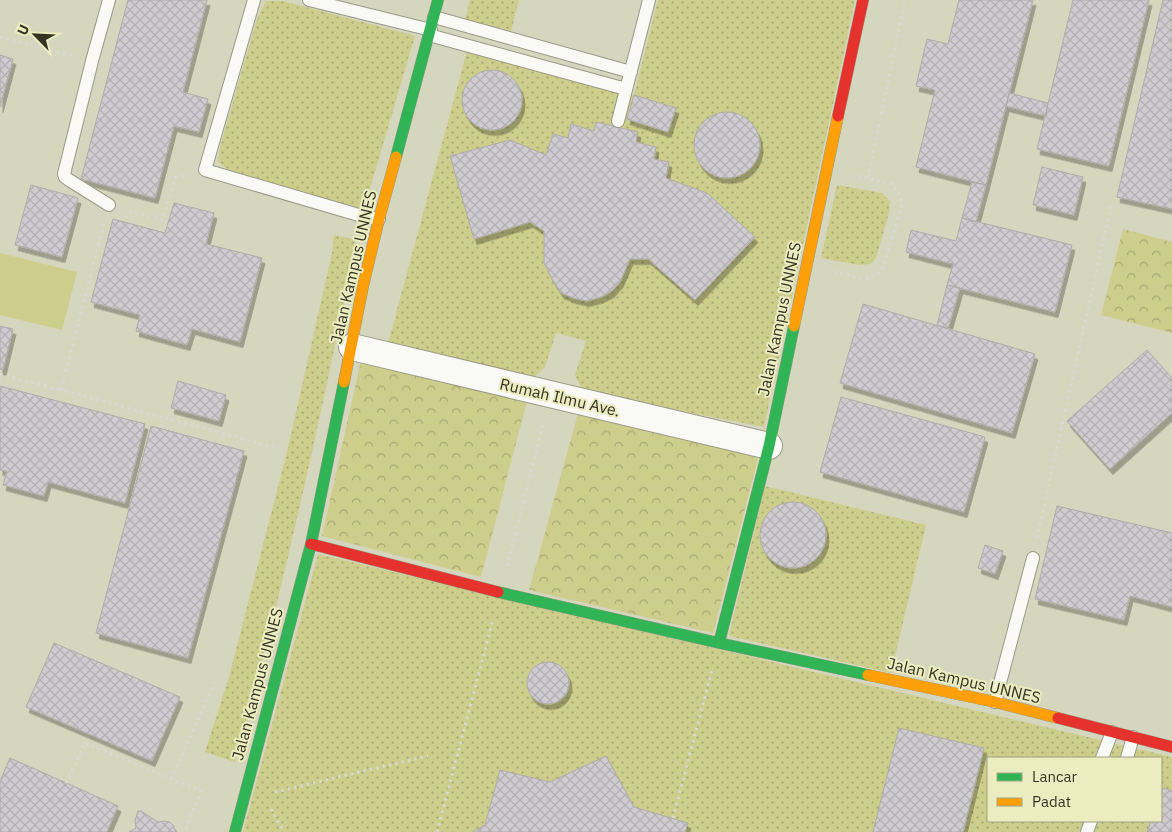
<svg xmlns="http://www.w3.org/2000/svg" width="1172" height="832" viewBox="0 0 1172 832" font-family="'IBM Plex Sans',sans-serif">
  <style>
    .grass { fill: url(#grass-dots); fill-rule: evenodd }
    .park { fill: url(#park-crowns) }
    .garden { fill: #cdce8c }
    .building { fill: url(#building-cross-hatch); stroke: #adaca9; filter: url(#shadow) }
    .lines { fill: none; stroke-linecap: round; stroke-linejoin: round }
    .lane-casing { stroke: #989a87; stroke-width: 14 }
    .street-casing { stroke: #989a87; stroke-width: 28 }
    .fast-casing { stroke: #989a87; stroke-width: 12 }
    .slow-casing { stroke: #989a87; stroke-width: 12 }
    .jam-casing { stroke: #989a87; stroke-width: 12 }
    .path { stroke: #d8d9d1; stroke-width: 3; stroke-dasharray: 2.5 4; stroke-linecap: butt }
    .lane { stroke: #f9f9f5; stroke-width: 12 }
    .street { stroke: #f9f9f5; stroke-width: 26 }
    .fast { stroke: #30b455; stroke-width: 11 }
    .slow { stroke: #ff9f0a; stroke-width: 11 }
    .jam { stroke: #e5322d; stroke-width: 11 }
    .labels { text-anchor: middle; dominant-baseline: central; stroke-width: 4; stroke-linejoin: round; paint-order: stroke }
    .street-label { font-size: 16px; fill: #343524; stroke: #ebedc1 }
  </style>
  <defs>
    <pattern id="grass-dots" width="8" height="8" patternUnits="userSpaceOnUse" patternTransform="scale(1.25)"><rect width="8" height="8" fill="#cdce8c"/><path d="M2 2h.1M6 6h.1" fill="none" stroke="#a7a872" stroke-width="1.8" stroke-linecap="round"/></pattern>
    <pattern id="park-crowns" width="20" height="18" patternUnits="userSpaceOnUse" patternTransform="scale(1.25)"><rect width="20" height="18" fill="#cdce8c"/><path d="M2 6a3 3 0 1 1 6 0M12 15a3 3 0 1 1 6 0" fill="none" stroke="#a7a872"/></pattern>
    <pattern id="building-cross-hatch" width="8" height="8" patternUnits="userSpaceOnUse" patternTransform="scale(1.25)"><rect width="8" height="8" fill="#ceccd0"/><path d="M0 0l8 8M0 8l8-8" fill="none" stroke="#b2b0b2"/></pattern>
    <filter id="shadow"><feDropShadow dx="3" dy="5.5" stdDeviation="0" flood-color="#0004"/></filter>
  </defs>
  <rect width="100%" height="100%" fill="#d5d6be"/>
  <path class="grass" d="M 470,0 L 519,0 L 511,31 L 465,19 Z
    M 658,0 L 855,0 L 764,427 L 583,392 L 575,375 L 586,341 L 556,333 L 545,367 L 532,379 L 388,343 L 467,51 L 634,95 Z
    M 266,1 L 283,1 L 415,36 L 364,209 L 231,172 L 218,162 L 220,147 L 257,19 Z
    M 837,185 L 882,193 L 890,201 L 889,213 L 876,258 L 870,264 L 860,265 L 821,258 Z
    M 334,235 L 356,240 C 322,415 283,590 235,762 L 205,752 L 229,677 L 287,452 L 332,253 Z
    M 765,486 L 926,525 L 891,673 L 729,636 Z
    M 318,554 L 1172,757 L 1172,832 L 243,832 ZM 988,758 L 1161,758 L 1161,821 L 988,821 Z"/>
  <path class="park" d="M 1123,229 L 1172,242 L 1172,333 L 1101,315 Z
    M 361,360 L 527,401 L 481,577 L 322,536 Z
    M 579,410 L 759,454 L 713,633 L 529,590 Z"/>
  <path class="garden" d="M 0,253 L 77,272 L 62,330 L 0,315 Z"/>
  <path class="building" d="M 128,0 L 207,0 L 183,92 L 208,99 L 199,132 L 174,126 L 155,198 L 81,179 Z
    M 959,0 L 1033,0 L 986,185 L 916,167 L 935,90 L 916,86 L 927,39 L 948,44 Z
    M 1073,0 L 1149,0 L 1109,166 L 1037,149 Z
    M 1163,0 L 1172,0 L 1172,209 L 1117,197 Z
    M 0,55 L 13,59 L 0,107 Z
    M462 100a30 30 0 1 1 60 0a30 30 0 1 1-60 0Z
    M 1009,93 L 1048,103 L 1046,116 L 1006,106 Z
    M 634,95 L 676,108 L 668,132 L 627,119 Z
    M694 145a33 33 0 1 1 66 0a33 33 0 1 1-66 0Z
    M 596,122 L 638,132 L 636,142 L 656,147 L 654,159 L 669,162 L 666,178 L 707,193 L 755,237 L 695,300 L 648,259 L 630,259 L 620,282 L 611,292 L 601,297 L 587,301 L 573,298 L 561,293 L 552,279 L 544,263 L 544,231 L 530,222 L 474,239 L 450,156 L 510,140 L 546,155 L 553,134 L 568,138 L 571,124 L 594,131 Z
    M 1042,167 L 1083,177 L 1074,215 L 1033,205 Z
    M 972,182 L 986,185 L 976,222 L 962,218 Z
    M 31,185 L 78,198 L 62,257 L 15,245 Z
    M 174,203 L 214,213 L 206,244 L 262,258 L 240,342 L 192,329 L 187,345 L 136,331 L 140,315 L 91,302 L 113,219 L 165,233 Z
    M 962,218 L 1072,245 L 1055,312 L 947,285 L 953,264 L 906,252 L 911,230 L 956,241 Z
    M 947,285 L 960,288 L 948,329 L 937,325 Z
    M 863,304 L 1035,354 L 1012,433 L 840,383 Z
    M 0,326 L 13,329 L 3,370 L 0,369 Z
    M 1147,350 L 1172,378 L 1172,413 L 1110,469 L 1067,421 Z
    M 178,381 L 226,395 L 219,421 L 171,408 Z
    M 0,386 L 145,424 L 125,503 L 48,482 L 44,496 L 3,485 L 7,471 L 0,470 Z
    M 841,397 L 985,437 L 964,512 L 820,472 Z
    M 151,426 L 244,451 L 188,658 L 96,633 Z
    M760 535a33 33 0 1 1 66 0a33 33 0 1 1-66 0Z
    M 1057,506 L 1172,533 L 1172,607 L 1130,596 L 1124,620 L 1035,599 Z
    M 985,545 L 1003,551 L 995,574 L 978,568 Z
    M 54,643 L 180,697 L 152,761 L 26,707 Z
    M527 683a21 21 0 1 1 42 0a21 21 0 1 1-42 0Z
    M 899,728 L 984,748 L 963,832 L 873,832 Z
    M 606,756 L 634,807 L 688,823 L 685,832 L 473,832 L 485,825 L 500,770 L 550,782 Z
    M 10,758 L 118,806 L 107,832 L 0,832 L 0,781 Z
    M 1163,788 L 1172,791 L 1172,832 L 1147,832 L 1151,821 L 1161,821 L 1161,794 Z
    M 138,811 L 141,811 L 158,822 L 164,821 L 169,822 L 173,825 L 176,832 L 129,832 L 136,828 L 135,821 Z"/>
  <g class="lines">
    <defs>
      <path id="lane" d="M 254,0 L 205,170 L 362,216 L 379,219
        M 309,0 L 431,30
        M 434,17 L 631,72
        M 429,35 L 626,89
        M 618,121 L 649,0
        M 109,205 L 69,180 L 65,177 L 64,174 L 92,61 L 109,0
        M 995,702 L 1033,558
        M 1102,758 L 1112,732
        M 1127,758 L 1133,737
        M 1087,832 L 1091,821"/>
      <path id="street" d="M 352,347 L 769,446"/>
      <path id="fast" d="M 396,157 L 438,0
        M 498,592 L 719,643 L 868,675
        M 719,643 L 769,446 L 794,326
        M 235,832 L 311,544 L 344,382"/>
      <path id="slow" d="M 794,326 L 838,116
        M 344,382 L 363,286 L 379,219 L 396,157
        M 868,675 L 995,702 L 1058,718"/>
      <path id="jam" d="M 838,116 L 863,0
        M 311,544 L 498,592
        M 1058,718 L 1172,747"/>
    </defs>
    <use href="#lane" class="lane-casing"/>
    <use href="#street" class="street-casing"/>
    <use href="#fast" class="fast-casing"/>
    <use href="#slow" class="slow-casing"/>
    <use href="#jam" class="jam-casing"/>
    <path class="path" d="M 0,37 L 72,56
      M 868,178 L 905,0
      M 129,211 L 162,220 L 176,177 L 185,175
      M 104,224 L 61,390 L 277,448
      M 834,272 L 861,278 L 870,278 L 882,271 L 902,205 L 899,194 L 892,184 L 854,175
      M 0,374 L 61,390
      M 1037,538 L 1111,206
      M 507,566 L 544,421
      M 171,779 L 217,677
      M 66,783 L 85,743 L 201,791 L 185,832
      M 275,792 L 428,756
      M 271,809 L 284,832
      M 673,818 L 712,670
      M 437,832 L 493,620"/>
    <use href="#lane" class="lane"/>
    <use href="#street" class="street"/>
    <use href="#fast" class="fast"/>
    <use href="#slow" class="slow"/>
    <use href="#jam" class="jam"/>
  </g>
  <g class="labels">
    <g class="street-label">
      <text transform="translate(353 267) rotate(-77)">Jalan Kampus UNNES</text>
      <text transform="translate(779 319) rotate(-78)">Jalan Kampus UNNES</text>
      <text transform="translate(560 397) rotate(13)">Rumah Ilmu Ave.</text>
      <text transform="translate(964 680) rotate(13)">Jalan Kampus UNNES</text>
      <text transform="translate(257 684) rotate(-75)">Jalan Kampus UNNES</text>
    </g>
  </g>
  <rect x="987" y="757" width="175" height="65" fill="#ebedc1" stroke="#a2a382"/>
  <rect x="997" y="773" width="25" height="8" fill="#30b455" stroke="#a2a382"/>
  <text x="1032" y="782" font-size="15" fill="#343524">Lancar</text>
  <rect x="997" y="798" width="25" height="8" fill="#ff9f0a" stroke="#a2a382"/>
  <text x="1032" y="807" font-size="15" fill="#343524">Padat</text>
  <g transform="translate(35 35) rotate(294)" stroke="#ebedc1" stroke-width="4" paint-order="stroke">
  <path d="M0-4L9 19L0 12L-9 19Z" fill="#343524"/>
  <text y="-8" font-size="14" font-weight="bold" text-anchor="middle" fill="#343524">U</text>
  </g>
</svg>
